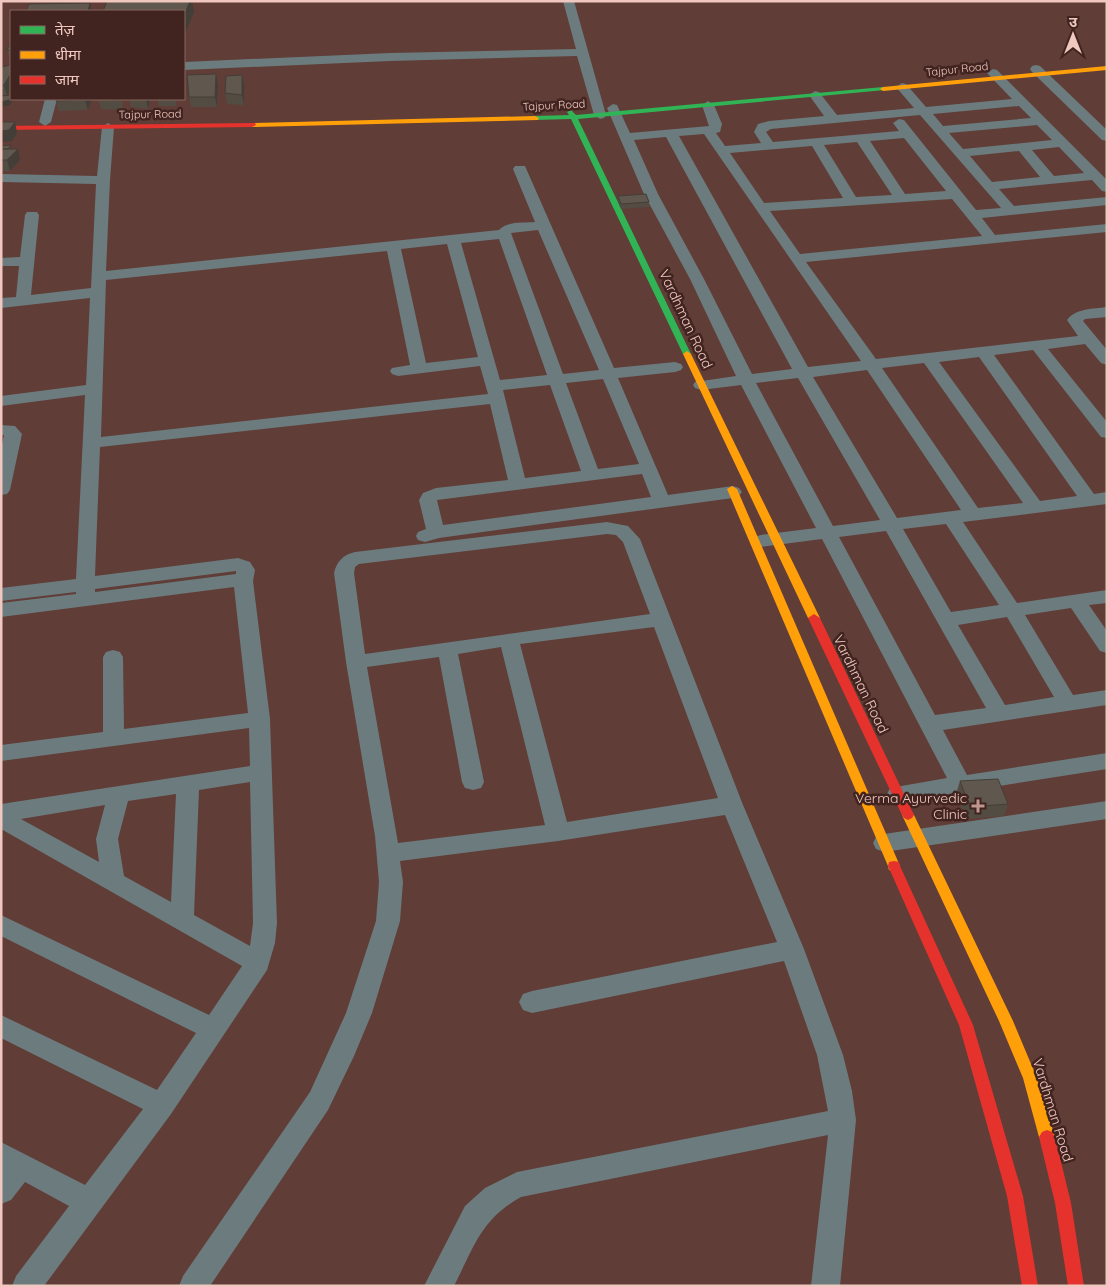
<svg xmlns="http://www.w3.org/2000/svg" width="1108" height="1287" viewBox="0 0 1108 1287" font-family="Quicksand,'Noto Sans Devanagari',sans-serif">
  <style>
    .lines { fill: none; stroke-linecap: round; stroke-linejoin: round }
    .street { fill: #6c7b7d; fill-rule: evenodd }
    .fast { fill: #30b455; fill-rule: evenodd }
    .slow { fill: #ff9f0a; fill-rule: evenodd }
    .jam { fill: #e5322d; fill-rule: evenodd }
    .wall { fill: #534c43 }
    .shaded-wall { fill: #433e37 }
    .building { fill: #60584e; stroke: #433e37 }
    .poi-dot { fill: #be9790; stroke: #41241f; stroke-width: 2 }
    .labels { text-anchor: middle; dominant-baseline: central; stroke-width: 5; stroke-linejoin: round; paint-order: stroke }
    .far-street-label { font-size: 11px; fill: #f0c8c0; stroke: #41241f }
    .street-label { font-size: 14px; fill: #f0c8c0; stroke: #41241f }
    .poi-label { font-size: 14px; fill: #f0c8c0; stroke: #41241f; text-anchor: end }
  </style>
  <rect width="100%" height="100%" fill="#603d37"/>
  <g class="lines">
    <path class="street" d="M 563,1 L 574,1 L 606,115 L 604,118 L 600,119 L 594,115 L 577,56 L 390,61 L 184,70 L 184,62 L 390,53 L 576,49 Z
      M 1036,65 L 1040,66 L 1107,130 L 1107,141 L 1102,140 L 1032,72 L 1030,69 L 1032,66 Z
      M 993,69 L 997,70 L 1107,180 L 1107,192 L 1102,191 L 1092,180 L 999,189 L 1014,206 L 1107,197 L 1107,205 L 982,218 L 995,235 L 1107,224 L 1107,232 L 806,262 L 876,359 L 1078,336 L 1067,320 C 1076,308 1093,309 1107,307 L 1107,317 L 1085,319 L 1083,321 L 1107,350 L 1107,365 L 1101,363 L 1085,344 L 1048,349 L 1107,422 L 1107,438 L 1101,437 L 1033,350 L 994,355 L 1094,494 L 1107,492 L 1107,504 L 963,522 L 1017,603 L 1107,590 L 1107,603 L 1089,605 L 1107,631 L 1107,653 L 1100,651 L 1071,608 L 1025,615 L 1073,695 L 1107,690 L 1107,705 L 943,730 L 967,775 L 1107,753 L 1107,769 L 898,802 L 890,800 L 887,794 L 890,788 L 947,778 L 822,539 L 761,547 L 754,545 L 752,541 L 754,537 L 761,535 L 816,528 L 741,385 L 701,390 L 695,388 L 693,385 L 695,382 L 736,376 L 690,279 L 644,194 L 607,108 L 613,104 L 617,105 L 630,133 L 709,126 L 702,105 L 708,101 L 714,105 L 722,124 L 720,132 L 716,133 L 725,146 L 761,143 L 754,132 L 758,124 L 769,121 L 824,116 L 809,95 L 815,91 L 819,92 L 837,115 L 914,108 L 896,87 L 902,83 L 906,84 L 926,107 L 1012,99 L 987,73 ZM 1019,106 L 1031,118 L 943,126 L 933,114 ZM 920,115 L 1001,208 L 976,210 L 904,120 L 899,119 L 893,123 L 899,131 L 773,142 L 766,132 L 771,129 ZM 1037,125 L 1052,140 L 963,149 L 949,133 ZM 704,134 L 861,361 L 808,367 L 679,136 ZM 666,137 L 792,369 L 752,374 L 704,279 L 658,194 L 634,140 ZM 904,138 L 946,191 L 905,194 L 870,141 ZM 857,142 L 892,195 L 856,197 L 824,145 ZM 812,146 L 843,198 L 764,203 L 730,153 ZM 1059,147 L 1084,173 L 1054,176 L 1032,150 ZM 1019,151 L 1040,177 L 992,182 L 970,156 ZM 952,199 L 982,236 L 800,254 L 770,211 ZM 979,357 L 1077,496 L 1040,501 L 939,362 ZM 924,363 L 1023,503 L 978,508 L 882,368 ZM 867,370 L 961,510 L 897,518 L 813,377 ZM 798,378 L 880,520 L 833,526 L 756,383 ZM 946,524 L 999,605 L 951,612 L 903,529 ZM 886,531 L 986,708 L 935,715 L 839,537 ZM 1007,617 L 1054,697 L 1005,705 L 958,625 Z
      M 45,99 L 57,99 L 51,122 L 45,126 L 39,122 Z
      M 108,123 L 114,127 L 110,180 L 106,271 L 499,230 C 506,221 524,223 535,222 L 513,169 L 515,166 L 525,166 L 614,368 L 675,362 L 681,364 L 683,367 L 681,370 L 675,372 L 618,378 L 668,495 L 733,486 L 739,488 L 742,492 L 739,496 L 733,498 L 439,538 L 425,542 L 418,540 L 416,536 L 418,532 L 426,529 L 419,500 L 423,493 L 436,488 L 508,480 L 490,404 L 100,447 L 95,576 L 238,558 L 250,562 L 255,570 L 253,581 L 270,719 L 277,923 L 275,943 L 267,970 L 171,1114 L 44,1286 L 12,1286 L 16,1276 L 69,1206 L 25,1182 L 11,1200 L 1,1204 L 1,1142 L 85,1185 L 143,1109 L 1,1038 L 1,1015 L 157,1090 L 196,1033 L 1,936 L 1,915 L 209,1015 L 242,966 L 1,829 L 1,804 L 250,766 L 249,728 L 1,761 L 1,745 L 103,732 L 103,657 L 106,652 L 113,650 L 120,652 L 123,657 L 124,729 L 248,713 L 234,587 L 1,617 L 1,603 L 76,594 L 76,592 L 1,601 L 1,588 L 76,579 L 85,395 L 1,406 L 1,396 L 86,385 L 90,298 L 1,308 L 1,298 L 16,297 L 19,266 L 1,266 L 1,258 L 20,257 L 25,215 L 27,212 L 37,212 L 39,215 L 31,295 L 91,288 L 96,184 L 1,182 L 1,174 L 97,176 L 102,127 ZM 538,230 L 599,370 L 563,374 L 511,233 ZM 499,239 L 547,375 L 500,380 L 461,243 ZM 447,244 L 478,357 L 426,363 L 401,249 ZM 387,251 L 410,365 L 392,368 L 390,371 L 392,374 L 398,376 L 480,366 L 488,394 L 101,437 L 106,280 ZM 603,379 L 639,464 L 598,469 L 566,383 ZM 550,385 L 581,471 L 525,478 L 503,390 ZM 642,474 L 651,497 L 443,525 L 437,500 ZM 236,571 L 236,574 L 95,592 L 95,589 ZM 250,782 L 253,923 L 250,946 L 194,915 L 199,790 ZM 176,794 L 171,902 L 124,876 L 118,839 L 128,801 ZM 105,805 L 96,839 L 99,862 L 21,819 Z
      M 1,425 L 15,426 L 22,434 L 10,490 L 7,494 L 1,495 L 1,449 L 4,435 L 1,435 Z
      M 607,522 L 628,526 L 640,539 L 743,805 L 804,949 L 843,1055 L 852,1091 L 856,1120 L 840,1286 L 811,1286 L 828,1135 L 521,1197 C 481,1219 474,1247 454,1286 L 424,1286 L 465,1206 L 485,1188 L 517,1172 L 828,1111 L 817,1055 L 784,961 L 532,1013 L 523,1010 L 519,1002 L 523,994 L 532,991 L 777,942 L 725,815 L 558,841 L 400,861 L 403,882 L 400,921 L 372,1013 L 354,1056 L 328,1110 L 210,1286 L 179,1286 L 183,1276 L 310,1092 L 346,1013 L 376,921 L 379,882 L 375,836 L 346,662 L 334,573 C 337,561 343,555 355,552 ZM 607,534 L 616,535 L 623,542 L 650,614 L 365,654 L 354,573 L 355,567 L 359,564 ZM 654,627 L 718,798 L 567,822 L 520,644 ZM 501,647 L 545,825 L 398,843 L 367,667 L 439,657 L 462,782 L 465,788 L 473,790 L 481,788 L 484,782 L 458,654 Z
      M 1107,801 L 1107,819 L 884,852 L 876,849 L 873,843 L 876,837 L 884,834 Z"/>
    <path class="fast" d="M 883,87 L 885,88 L 885,90 L 578,119 L 691,354 L 687,357 L 683,354 L 571,119 L 535,120 L 531,118 L 535,116 L 569,115 L 567,112 L 571,110 L 576,115 Z"/>
    <path class="slow" d="M 1107,66 L 1107,70 L 883,91 L 880,89 L 883,87 Z
      M 535,116 L 539,118 L 538,120 L 252,127 L 248,125 L 252,123 Z
      M 687,351 L 691,354 L 820,618 L 818,621 L 814,622 L 808,618 L 683,354 Z
      M 732,486 L 737,489 L 900,866 L 899,870 L 894,871 L 889,870 L 888,866 L 727,489 Z
      M 908,810 L 912,812 L 914,815 L 1013,1021 L 1037,1078 L 1055,1137 L 1052,1142 L 1047,1144 L 1042,1142 L 1039,1137 L 1023,1078 L 999,1021 L 902,815 L 904,812 Z"/>
    <path class="jam" d="M 255,123 L 256,125 L 252,127 L 1,130 L 1,126 Z
      M 814,614 L 820,618 L 914,815 L 912,818 L 908,820 L 904,818 L 902,815 L 808,618 Z
      M 894,861 L 899,862 L 900,866 L 973,1025 L 1023,1196 L 1038,1286 L 1022,1286 L 1007,1196 L 959,1025 L 888,866 L 889,862 Z
      M 1047,1130 L 1052,1132 L 1055,1137 L 1071,1203 L 1084,1286 L 1068,1286 L 1055,1203 L 1039,1137 L 1042,1132 Z"/>
  </g>
  <path class="wall" d="M 11,42 L 11,65 L 7,50 Z
    M 11,65 L 11,88 L 7,95 L 1,96 L 1,67 Z
    M 216,74 L 218,85 L 217,107 L 191,107 L 189,97 Z
    M 242,75 L 244,85 L 244,105 L 227,104 L 225,93 Z
    M 92,99 L 88,110 L 59,111 L 56,101 Z
    M 98,99 L 122,99 L 123,110 L 101,109 Z
    M 129,99 L 150,99 L 148,109 L 131,107 Z
    M 157,99 L 176,99 L 176,106 L 159,106 Z
    M 1,146 L 12,149 L 20,160 L 10,171 L 1,171 Z
    M 618,196 L 649,202 L 649,207 L 621,209 L 618,202 Z
    M 960,781 L 1008,804 L 1004,816 L 966,819 L 956,794 Z"/>
  <path class="shaded-wall" d="M 190,1 L 192,1 L 194,12 L 184,36 L 184,16 Z
    M 90,3 L 92,11 L 88,11 Z
    M 11,73 L 11,88 L 7,95 L 4,85 Z
    M 216,74 L 218,85 L 217,107 L 215,97 Z
    M 242,75 L 244,85 L 244,105 L 242,95 Z
    M 11,96 L 11,99 L 13,99 L 13,100 L 10,105 L 1,107 L 1,102 Z
    M 86,99 L 92,99 L 88,110 L 85,100 Z
    M 146,99 L 150,99 L 148,109 Z
    M 15,122 L 17,133 L 12,141 L 1,142 L 1,131 Z
    M 18,149 L 20,160 L 10,171 L 7,160 Z"/>
  <path class="building" d="M 107,1 L 190,1 L 184,16 L 184,11 L 103,11 Z
    M 90,3 L 88,11 L 26,11 L 29,4 Z
    M 11,42 L 11,50 L 7,50 Z
    M 11,65 L 11,73 L 4,85 L 1,85 L 1,67 Z
    M 216,74 L 215,97 L 189,97 L 187,75 Z
    M 242,75 L 242,95 L 225,93 L 226,76 Z
    M 11,95 L 9,100 L 1,102 L 1,96 Z
    M 57,99 L 86,99 L 85,100 L 56,101 Z
    M 98,99 L 121,99 L 121,100 Z
    M 1,122 L 15,122 L 9,130 L 1,131 Z
    M 11,145 L 8,149 L 1,149 L 1,146 Z
    M 1,149 L 18,149 L 7,160 L 1,160 Z
    M 646,194 L 649,202 L 621,204 L 618,196 Z
    M 998,779 L 1008,804 L 970,807 L 960,781 Z"/>
  <path class="poi-dot" d="M975.5 798.5h5v5h5v5h-5v5h-5v-5h-5v-5h5z"/>
  <g class="labels">
    <g class="far-street-label">
      <text transform="translate(957 69) rotate(-6)">Tajpur Road</text>
      <text transform="translate(554 105) rotate(-3)">Tajpur Road</text>
      <text transform="translate(150 114) rotate(-1)">Tajpur Road</text>
    </g>
    <g class="street-label">
      <text transform="translate(686 319) rotate(65)">Vardhman Road</text>
      <text transform="translate(861 684) rotate(64)">Vardhman Road</text>
      <text transform="translate(1053 1110) rotate(73)">Vardhman Road</text>
    </g>
    <g class="poi-label">
      <text x="967" y="798">Verma Ayurvedic<tspan x="967" dy="16">Clinic</tspan></text>
    </g>
  </g>
  <rect width="1108" height="1287" fill="none" stroke="#f0c8c0" stroke-width="5"/>
  <rect x="10" y="10" width="175" height="90" fill="#41241f" stroke="#87665f"/>
  <rect x="20" y="26" width="25" height="8" fill="#30b455" stroke="#87665f"/>
  <text x="55" y="35" font-size="15" fill="#f0c8c0">तेज़</text>
  <rect x="20" y="51" width="25" height="8" fill="#ff9f0a" stroke="#87665f"/>
  <text x="55" y="60" font-size="15" fill="#f0c8c0">धीमा</text>
  <rect x="20" y="76" width="25" height="8" fill="#e5322d" stroke="#87665f"/>
  <text x="55" y="85" font-size="15" fill="#f0c8c0">जाम</text>
  <g transform="translate(1073 35)" stroke="#41241f" stroke-width="4" paint-order="stroke">
  <path d="M0-4L9 19L0 12L-9 19Z" fill="#f0c8c0"/>
  <text y="-8" font-size="14" font-weight="bold" text-anchor="middle" fill="#f0c8c0">उ</text>
  </g>
</svg>
